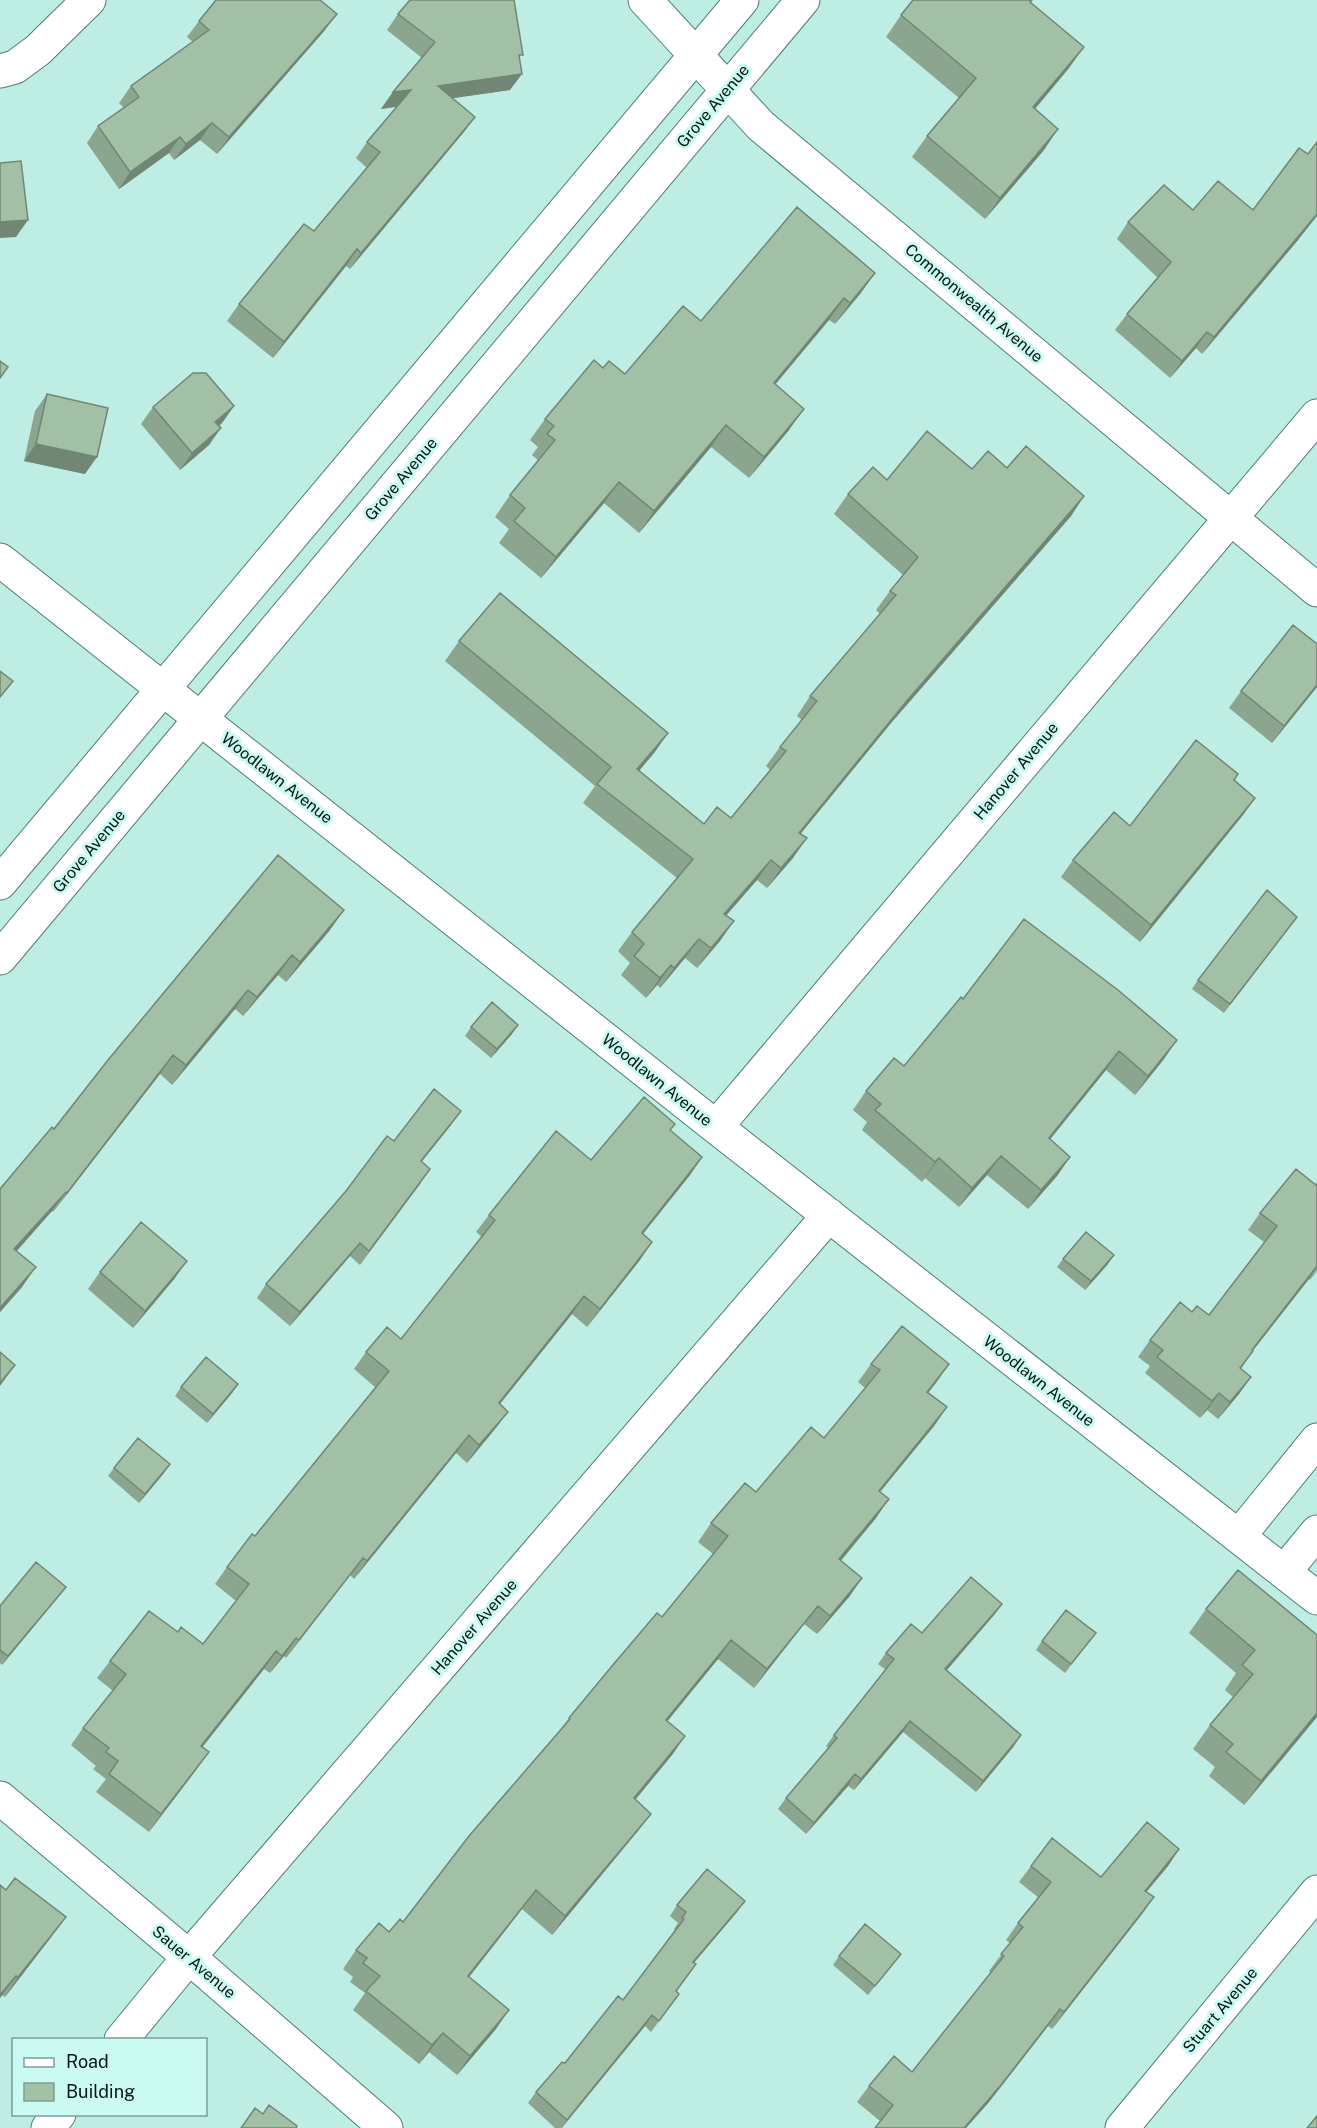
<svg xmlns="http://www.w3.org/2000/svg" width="1317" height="2128" viewBox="0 0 1317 2128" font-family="'Public Sans',sans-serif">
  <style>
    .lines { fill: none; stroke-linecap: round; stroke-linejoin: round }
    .street-casing { stroke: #4f7b74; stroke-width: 35 }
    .secondary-casing { stroke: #4f7b74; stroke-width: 35 }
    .street { stroke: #fff; stroke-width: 33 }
    .secondary { stroke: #fff; stroke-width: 33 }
    .wall { fill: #8ba58f }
    .shaded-wall { fill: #718674 }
    .building { fill: #a2c0a6; stroke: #718674; stroke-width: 1.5 }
    .labels { text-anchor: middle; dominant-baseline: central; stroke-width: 6; stroke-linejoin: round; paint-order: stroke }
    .street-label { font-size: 16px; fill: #051614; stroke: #cbfaf2 }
  </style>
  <rect width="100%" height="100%" fill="#beede4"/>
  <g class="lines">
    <defs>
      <path id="street" d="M 645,0 L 761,126 L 1317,590
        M 0,71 L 15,67 L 38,50 L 89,0
        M 0,560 L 716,1127 L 1317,1598
        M 716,1127 L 1317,416
        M 1239,1536 L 1317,1440
        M 1284,1572 L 1317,1532
        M 0,1798 L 189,1957 L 386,2128
        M 121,2040 L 189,1957 L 829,1215
        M 48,2128 L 59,2114
        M 1122,2128 L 1317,1892"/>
      <path id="secondary" d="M 0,883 L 742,0
        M 0,958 L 803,0"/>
    </defs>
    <use href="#street" class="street-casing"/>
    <use href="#secondary" class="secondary-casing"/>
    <use href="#street" class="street"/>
    <use href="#secondary" class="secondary"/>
  </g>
  <path class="wall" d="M 322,1 L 325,30 L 217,154 L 200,140 L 174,160 L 169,153 L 119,189 L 87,143 L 98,126 L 124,108 L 119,103 L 131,86 L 193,42 L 187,37 L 199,21 Z
    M 1032,4 L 1069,68 L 1035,109 L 1044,150 L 985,219 L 912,157 L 927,136 L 959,98 L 886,37 L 901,15 Z
    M 398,14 L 520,59 L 510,90 L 453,98 L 475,117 L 463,133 L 350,269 L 346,266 L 273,358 L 227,321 L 239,304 L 314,231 L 367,168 L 356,158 L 367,142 L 397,107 L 381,109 L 393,92 L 422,58 L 387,30 Z
    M 1193,210 L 1253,210 L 1298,240 L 1202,354 L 1196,348 L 1170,378 L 1115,330 L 1127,314 L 1158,278 L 1117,239 L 1128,222 Z
    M 875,273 L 860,294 L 835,324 L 829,320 L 775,384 L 789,430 L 749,478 L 711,447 L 639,533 L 604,503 L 541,578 L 499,543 L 509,529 L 495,517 L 510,495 L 538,460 L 532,455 L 538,447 L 530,440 L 545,419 L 603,368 L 625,374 L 701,321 Z
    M 47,394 L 85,474 L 24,461 L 35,411 Z
    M 234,406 L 222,423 L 219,426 L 209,445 L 180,470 L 141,424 L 153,407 Z
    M 1007,468 L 1084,496 L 1071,516 L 891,723 L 800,834 L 793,858 L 767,888 L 757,880 L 726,915 L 720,941 L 697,968 L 685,958 L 660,988 L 657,985 L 646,998 L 621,975 L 630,963 L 618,951 L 632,932 L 677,878 L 583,803 L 595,786 L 445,661 L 459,641 L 668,733 L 654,753 L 639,770 L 704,824 L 731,818 L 770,770 L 766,766 L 780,747 L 802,720 L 797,716 L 810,696 L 880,614 L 876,610 L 890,591 L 903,575 L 834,514 L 848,494 L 887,480 L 972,469 Z
    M 1317,687 L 1272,743 L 1229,708 L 1241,691 Z
    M 1234,780 L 1255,798 L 1243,815 L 1140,942 L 1061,877 L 1073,860 L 1130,826 Z
    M 1297,917 L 1224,1013 L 1192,989 L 1198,980 Z
    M 330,930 L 286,982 L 278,975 L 243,1016 L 235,1009 L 172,1085 L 160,1074 L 53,1212 L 52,1211 L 17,1251 L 22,1287 L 0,1312 L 0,1189 L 54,1129 L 108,1060 Z
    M 963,999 L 1164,1059 L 1135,1095 L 1106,1070 L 1050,1139 L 1070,1157 L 1057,1176 L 1028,1209 L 987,1175 L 959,1207 L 925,1178 L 922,1182 L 862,1130 L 867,1122 L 853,1110 L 866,1091 L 904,1066 Z
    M 471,1027 L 512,1034 L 491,1058 L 465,1036 Z
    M 675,1124 L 670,1131 L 702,1157 L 690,1175 L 643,1234 L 640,1260 L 587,1327 L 572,1314 L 500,1404 L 508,1412 L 495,1429 L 467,1463 L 456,1453 L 354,1579 L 350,1575 L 286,1658 L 284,1656 L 270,1673 L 264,1669 L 202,1747 L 196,1770 L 149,1832 L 96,1792 L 106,1779 L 93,1769 L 96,1766 L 71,1745 L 83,1728 L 113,1691 L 97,1678 L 110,1661 L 178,1632 L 203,1644 L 236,1601 L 215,1584 L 227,1567 L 255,1536 L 376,1388 L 354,1369 L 366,1352 L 401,1339 L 482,1237 L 476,1232 L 489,1215 L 591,1160 Z
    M 451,1125 L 421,1162 L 421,1183 L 360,1265 L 350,1256 L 290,1326 L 257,1298 L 266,1284 L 394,1141 Z
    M 1317,1183 L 1317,1271 L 1310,1280 L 1309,1279 L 1253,1350 L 1241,1369 L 1251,1377 L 1239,1394 L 1218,1419 L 1207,1410 L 1200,1418 L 1145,1373 L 1150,1366 L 1138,1357 L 1150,1340 L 1192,1312 L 1209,1315 L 1264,1242 L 1248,1230 L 1260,1213 L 1316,1185 Z
    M 1063,1259 L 1108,1264 L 1085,1290 L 1057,1267 Z
    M 100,1272 L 175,1278 L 133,1328 L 88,1289 Z
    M 871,1364 L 949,1364 L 928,1392 L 947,1407 L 934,1426 L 880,1492 L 876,1518 L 841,1561 L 862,1578 L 849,1597 L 817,1634 L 804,1624 L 754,1688 L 718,1659 L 667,1721 L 685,1736 L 672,1755 L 635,1800 L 651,1814 L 637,1832 L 552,1935 L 522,1909 L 469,1977 L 496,2029 L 457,2075 L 429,2052 L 419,2064 L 353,2010 L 365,1993 L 350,1982 L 353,1977 L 343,1969 L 356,1950 L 389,1932 L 403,1922 L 558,1733 L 569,1718 L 662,1617 L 713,1554 L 698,1542 L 711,1523 L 756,1492 L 824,1438 L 865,1388 L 858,1382 Z
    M 238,1384 L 232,1393 L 207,1423 L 175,1396 L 181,1387 Z
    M 114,1468 L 164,1473 L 139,1503 L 108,1476 Z
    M 1238,1570 L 1317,1717 L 1244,1805 L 1209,1776 L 1215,1767 L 1193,1749 L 1210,1725 L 1233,1697 L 1225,1690 L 1236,1673 L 1189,1633 L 1206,1609 Z
    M 66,1587 L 59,1596 L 2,1665 L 0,1663 L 0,1606 Z
    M 1002,1604 L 994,1615 L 947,1670 L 1014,1746 L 976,1792 L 903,1732 L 854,1790 L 848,1786 L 806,1834 L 778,1809 L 786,1798 L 828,1748 L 826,1746 L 834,1735 L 886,1670 L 878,1664 L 886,1653 L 922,1633 Z
    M 1096,1633 L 1065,1673 L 1036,1650 L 1042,1641 Z
    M 1179,1849 L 1168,1866 L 1146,1892 L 1154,1897 L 1142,1914 L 1052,2029 L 1048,2026 L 989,2102 L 966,2128 L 875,2128 L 880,2121 L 857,2102 L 869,2086 L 912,2072 L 991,1973 L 989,1971 L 1010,1943 L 1006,1940 L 1018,1923 L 1039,1898 L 1019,1882 L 1031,1866 L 1101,1877 Z
    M 0,1885 L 6,1890 L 66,1917 L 52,1936 L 5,1997 L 2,1995 L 0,1998 Z
    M 677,1905 L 737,1912 L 694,1963 L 676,1992 L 679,1994 L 651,2032 L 645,2026 L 562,2128 L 555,2128 L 528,2103 L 536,2092 L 565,2063 L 623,2000 L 675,1930 L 674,1929 L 678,1923 L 670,1916 Z
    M 901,1954 L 868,1995 L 833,1965 L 839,1956 Z"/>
  <path class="shaded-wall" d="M 337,14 L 325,30 L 217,154 L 229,137 Z
    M 1084,47 L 1069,68 L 1018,129 L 1033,107 Z
    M 522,74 L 510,90 L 426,102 L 438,86 Z
    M 411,90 L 399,106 L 381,109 L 393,92 Z
    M 475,117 L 463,133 L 350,269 L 361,253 Z
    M 212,123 L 200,140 L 174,160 L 186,144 Z
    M 1058,129 L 1044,150 L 985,219 L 1000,198 Z
    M 180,137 L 169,153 L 119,189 L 130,172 Z
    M 1317,214 L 1317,216 L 1298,240 L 1202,354 L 1214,337 Z
    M 28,220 L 16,237 L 0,238 L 0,222 Z
    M 357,249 L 346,266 L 273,358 L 284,342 Z
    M 875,273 L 860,294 L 835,324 L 850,303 Z
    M 844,298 L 829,320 L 759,404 L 774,383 Z
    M 1207,332 L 1196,348 L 1170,378 L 1182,361 Z
    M 234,406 L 222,423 L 203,439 L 215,422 Z
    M 804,409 L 789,430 L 749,478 L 764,457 Z
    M 726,425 L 711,447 L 639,533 L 654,511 Z
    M 221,428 L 209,445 L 180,470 L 192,453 Z
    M 36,444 L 97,457 L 85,474 L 24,461 Z
    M 619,482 L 604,503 L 541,578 L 556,557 Z
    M 1084,496 L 1071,516 L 891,723 L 785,853 L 799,833 L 905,703 Z
    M 1317,685 L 1317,687 L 1272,743 L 1284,726 Z
    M 668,733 L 654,753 L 624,789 L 637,769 Z
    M 1255,798 L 1243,815 L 1140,942 L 1151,925 Z
    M 807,838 L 793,858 L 767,888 L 781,868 Z
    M 771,860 L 757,880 L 711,933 L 724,914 Z
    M 344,910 L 330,930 L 286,982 L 300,962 Z
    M 734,921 L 720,941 L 697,968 L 711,948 Z
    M 699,939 L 685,958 L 660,988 L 674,968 Z
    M 292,955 L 278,975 L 243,1016 L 257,997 Z
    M 671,965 L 657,985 L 646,998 L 660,978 Z
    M 248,990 L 235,1009 L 172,1085 L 186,1065 Z
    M 518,1025 L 512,1034 L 491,1058 L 497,1049 Z
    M 1177,1040 L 1164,1059 L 1135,1095 L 1148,1076 Z
    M 1119,1051 L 1106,1070 L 1035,1158 L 1049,1138 Z
    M 173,1055 L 160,1074 L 53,1212 L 67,1193 Z
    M 461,1111 L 451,1125 L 411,1175 L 421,1161 Z
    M 1001,1156 L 987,1175 L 959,1207 L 972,1188 Z
    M 702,1157 L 690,1175 L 629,1251 L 642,1233 Z
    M 1070,1157 L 1057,1176 L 1028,1209 L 1041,1190 Z
    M 939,1158 L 925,1178 L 922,1182 L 935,1162 Z
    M 66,1192 L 52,1211 L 1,1268 L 14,1249 Z
    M 652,1242 L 640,1260 L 587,1327 L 600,1309 Z
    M 360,1243 L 350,1256 L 290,1326 L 300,1312 Z
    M 1114,1255 L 1108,1264 L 1085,1290 L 1091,1281 Z
    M 187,1261 L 175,1278 L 133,1328 L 145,1311 Z
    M 1317,1266 L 1309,1279 L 1240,1367 L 1252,1350 Z
    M 36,1267 L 22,1287 L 0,1312 L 0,1308 Z
    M 584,1296 L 572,1314 L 486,1421 L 499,1403 Z
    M 949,1364 L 936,1383 L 914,1410 L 927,1392 Z
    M 15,1365 L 0,1386 L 0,1383 Z
    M 1251,1377 L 1239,1394 L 1218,1419 L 1230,1402 Z
    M 238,1384 L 232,1393 L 207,1423 L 213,1414 Z
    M 1219,1393 L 1207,1410 L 1200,1418 L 1212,1401 Z
    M 947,1407 L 934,1426 L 866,1509 L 879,1491 Z
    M 508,1412 L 495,1429 L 467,1463 L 479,1445 Z
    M 469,1435 L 456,1453 L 354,1579 L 367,1561 Z
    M 170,1464 L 164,1473 L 139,1503 L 145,1494 Z
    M 889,1499 L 876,1518 L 826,1578 L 839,1559 Z
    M 363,1558 L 350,1575 L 286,1658 L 299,1640 Z
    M 862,1578 L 849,1597 L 817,1634 L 830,1616 Z
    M 66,1587 L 59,1596 L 2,1665 L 8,1656 Z
    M 1002,1604 L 994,1615 L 938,1680 L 945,1669 Z
    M 818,1606 L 804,1624 L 754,1688 L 767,1669 Z
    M 296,1638 L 284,1656 L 270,1673 L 282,1656 Z
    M 731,1640 L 718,1659 L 653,1739 L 666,1720 Z
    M 276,1651 L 264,1669 L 189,1764 L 201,1746 Z
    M 1317,1713 L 1317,1717 L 1244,1805 L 1261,1781 Z
    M 910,1721 L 903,1732 L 854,1790 L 861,1779 Z
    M 1021,1735 L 1014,1746 L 976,1792 L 983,1781 Z
    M 685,1736 L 672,1755 L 621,1817 L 634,1798 Z
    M 209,1752 L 196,1770 L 149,1832 L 161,1814 Z
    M 855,1774 L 848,1786 L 806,1834 L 814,1823 Z
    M 651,1814 L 637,1832 L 552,1935 L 565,1916 Z
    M 1179,1849 L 1168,1866 L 1133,1908 L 1145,1891 Z
    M 536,1890 L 522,1909 L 455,1995 L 468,1976 Z
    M 1154,1897 L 1142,1914 L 1052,2029 L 1064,2012 Z
    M 745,1901 L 737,1912 L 685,1973 L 693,1962 Z
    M 66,1917 L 52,1936 L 5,1997 L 18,1977 Z
    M 16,1976 L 0,1998 L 0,1995 Z
    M 1060,2009 L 1048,2026 L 989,2102 L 966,2128 L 964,2128 Z
    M 509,2010 L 496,2029 L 457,2075 L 470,2056 Z
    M 652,2015 L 645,2026 L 561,2128 L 567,2120 Z
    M 443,2033 L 429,2052 L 419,2064 L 432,2045 Z"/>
  <path class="building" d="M 216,0 L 320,0 L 337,14 L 229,137 L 212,123 L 186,144 L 180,137 L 130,172 L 98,126 L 139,97 L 131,86 L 209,30 L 199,21 Z
    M 410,0 L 514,0 L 523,55 L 519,55 L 522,74 L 438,86 L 475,117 L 361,253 L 357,249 L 284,342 L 239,304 L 304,224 L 314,231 L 380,152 L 367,142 L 411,90 L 393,92 L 435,42 L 398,14 Z
    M 913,0 L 1032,0 L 1030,2 L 1084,47 L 1033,107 L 1058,129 L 1000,198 L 927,136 L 976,78 L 901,15 Z
    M 1317,142 L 1317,214 L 1214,337 L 1207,332 L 1182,361 L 1127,314 L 1171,262 L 1128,222 L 1164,185 L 1193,210 L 1218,181 L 1253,210 L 1299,148 L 1308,154 Z
    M 21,161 L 28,220 L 0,222 L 0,163 Z
    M 797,207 L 875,273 L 850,303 L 844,298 L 774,383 L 804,409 L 764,457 L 726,425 L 654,511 L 619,482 L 556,557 L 514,521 L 525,508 L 510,495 L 555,440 L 547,434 L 554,426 L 545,419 L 594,360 L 603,368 L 609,361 L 625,374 L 683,306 L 701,321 Z
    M 0,361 L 8,367 L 0,378 Z
    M 193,373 L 206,373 L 234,406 L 215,422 L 221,428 L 192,453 L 153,407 Z
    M 47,394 L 108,408 L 97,457 L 36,444 Z
    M 927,431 L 972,469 L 988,451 L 1007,468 L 1026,446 L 1084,496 L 905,703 L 799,833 L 807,838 L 781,868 L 771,860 L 724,914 L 734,921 L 711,948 L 699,939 L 674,968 L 671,965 L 660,978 L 634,956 L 644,944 L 632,932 L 693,859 L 597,784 L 611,767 L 459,641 L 500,593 L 668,733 L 637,769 L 704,824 L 717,807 L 731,818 L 786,751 L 780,747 L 817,701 L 810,696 L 896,595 L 890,591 L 918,557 L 848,494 L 873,467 L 887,480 Z
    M 1293,625 L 1317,644 L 1317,685 L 1284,726 L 1241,691 Z
    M 0,671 L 13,681 L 0,697 Z
    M 1196,740 L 1238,774 L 1234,780 L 1255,798 L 1151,925 L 1073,860 L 1114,812 L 1130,826 Z
    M 278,855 L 344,910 L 300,962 L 292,955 L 257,997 L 248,990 L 186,1065 L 173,1055 L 67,1193 L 66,1192 L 14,1249 L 36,1267 L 0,1308 L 0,1189 L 52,1127 L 54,1129 L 108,1060 Z
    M 1267,890 L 1297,917 L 1230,1004 L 1198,980 Z
    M 1024,919 L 1118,990 L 1177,1040 L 1148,1076 L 1119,1051 L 1049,1138 L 1070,1157 L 1041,1190 L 1001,1156 L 972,1188 L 939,1158 L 935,1162 L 875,1110 L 881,1104 L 866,1091 L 894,1058 L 904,1066 L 961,997 L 963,999 Z
    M 492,1002 L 518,1025 L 497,1049 L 471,1027 Z
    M 434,1089 L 461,1111 L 421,1161 L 430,1169 L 369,1251 L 360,1243 L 300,1312 L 266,1284 L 346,1191 L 387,1136 L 394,1141 Z
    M 644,1097 L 675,1124 L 670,1130 L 702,1157 L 642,1233 L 652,1242 L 600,1309 L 584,1296 L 499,1403 L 508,1412 L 479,1445 L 469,1435 L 367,1561 L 363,1558 L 299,1640 L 296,1638 L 282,1656 L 276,1651 L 201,1746 L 209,1752 L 161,1814 L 109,1774 L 118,1761 L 106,1752 L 109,1748 L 83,1728 L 126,1674 L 110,1661 L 149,1611 L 178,1632 L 181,1627 L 203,1644 L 249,1584 L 227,1567 L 252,1534 L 255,1536 L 389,1371 L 366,1352 L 387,1327 L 401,1339 L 495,1220 L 489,1215 L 556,1131 L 591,1160 Z
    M 1296,1169 L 1316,1185 L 1317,1183 L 1317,1266 L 1252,1350 L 1253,1351 L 1240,1368 L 1251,1377 L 1230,1402 L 1219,1393 L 1212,1401 L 1157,1357 L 1163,1350 L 1150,1340 L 1180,1302 L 1192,1312 L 1197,1306 L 1209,1315 L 1277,1226 L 1260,1213 Z
    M 141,1222 L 187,1261 L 145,1311 L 100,1272 Z
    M 1086,1232 L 1114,1255 L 1091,1281 L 1063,1259 Z
    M 902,1326 L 949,1364 L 927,1392 L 947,1407 L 879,1491 L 889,1499 L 839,1559 L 862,1578 L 830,1616 L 818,1606 L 767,1669 L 731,1640 L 666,1720 L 685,1736 L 634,1798 L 651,1814 L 565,1916 L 536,1890 L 468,1976 L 509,2010 L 470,2056 L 443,2033 L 432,2045 L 366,1991 L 380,1976 L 363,1963 L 367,1958 L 356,1950 L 379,1923 L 389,1932 L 400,1919 L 403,1922 L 469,1836 L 570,1719 L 569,1718 L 612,1666 L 657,1613 L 662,1617 L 728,1536 L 711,1523 L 745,1483 L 756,1492 L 811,1427 L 824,1438 L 880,1370 L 871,1364 Z
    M 0,1352 L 15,1365 L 0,1383 Z
    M 206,1357 L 238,1384 L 213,1414 L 181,1387 Z
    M 138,1438 L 170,1464 L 145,1494 L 114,1468 Z
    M 36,1562 L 66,1587 L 8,1656 L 0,1650 L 0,1606 Z
    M 1238,1570 L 1317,1635 L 1317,1713 L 1261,1781 L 1226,1752 L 1233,1744 L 1210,1725 L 1253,1674 L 1242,1665 L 1255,1650 L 1206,1609 Z
    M 971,1577 L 1002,1604 L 945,1669 L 1021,1735 L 983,1781 L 910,1721 L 861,1779 L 855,1774 L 814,1823 L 786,1798 L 837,1738 L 834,1735 L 894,1659 L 886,1653 L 911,1624 L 922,1633 Z
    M 1066,1610 L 1096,1633 L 1071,1664 L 1042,1641 Z
    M 1147,1822 L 1179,1849 L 1145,1891 L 1154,1897 L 1064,2012 L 1060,2009 L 1001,2085 L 964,2128 L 875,2128 L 893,2105 L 869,2086 L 894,2056 L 912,2072 L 1004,1956 L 1001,1954 L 1023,1927 L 1018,1923 L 1051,1882 L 1031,1866 L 1052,1838 L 1101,1877 Z
    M 707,1869 L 745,1901 L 693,1962 L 696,1964 L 676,1991 L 679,1994 L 659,2021 L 652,2015 L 567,2120 L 536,2092 L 562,2062 L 565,2063 L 618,1996 L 623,2000 L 684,1919 L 682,1918 L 686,1912 L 677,1905 Z
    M 15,1878 L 66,1917 L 18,1977 L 16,1976 L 0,1995 L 0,1885 L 6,1890 Z
    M 865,1924 L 901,1954 L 875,1986 L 839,1956 Z
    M 269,2105 L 297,2126 L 296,2128 L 241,2128 L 255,2108 L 263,2114 Z
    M 1317,2116 L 1317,2128 L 1307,2128 Z"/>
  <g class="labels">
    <g class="street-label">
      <text transform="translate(713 106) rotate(-50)">Grove Avenue</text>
      <text transform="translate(974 303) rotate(40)">Commonwealth Avenue</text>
      <text transform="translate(401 479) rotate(-50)">Grove Avenue</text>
      <text transform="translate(1016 771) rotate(-50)">Hanover Avenue</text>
      <text transform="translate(277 778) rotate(38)">Woodlawn Avenue</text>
      <text transform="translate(89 851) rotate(-50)">Grove Avenue</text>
      <text transform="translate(657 1080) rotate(39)">Woodlawn Avenue</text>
      <text transform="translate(1039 1381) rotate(38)">Woodlawn Avenue</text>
      <text transform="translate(474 1627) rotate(-49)">Hanover Avenue</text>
      <text transform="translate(194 1962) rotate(40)">Sauer Avenue</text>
      <text transform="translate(1220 2010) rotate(-50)">Stuart Avenue</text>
    </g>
  </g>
  <rect x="12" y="2038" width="195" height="78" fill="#cbfaf2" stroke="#7c9f99" stroke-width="1.5"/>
  <rect x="24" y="2058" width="30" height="9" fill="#ffffff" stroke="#7c9f99" stroke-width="1.5"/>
  <text x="66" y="2068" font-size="18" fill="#051614">Road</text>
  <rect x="24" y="2083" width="30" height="18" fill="#a2c0a6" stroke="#7c9f99" stroke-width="1.5"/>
  <text x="66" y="2098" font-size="18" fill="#051614">Building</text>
</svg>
